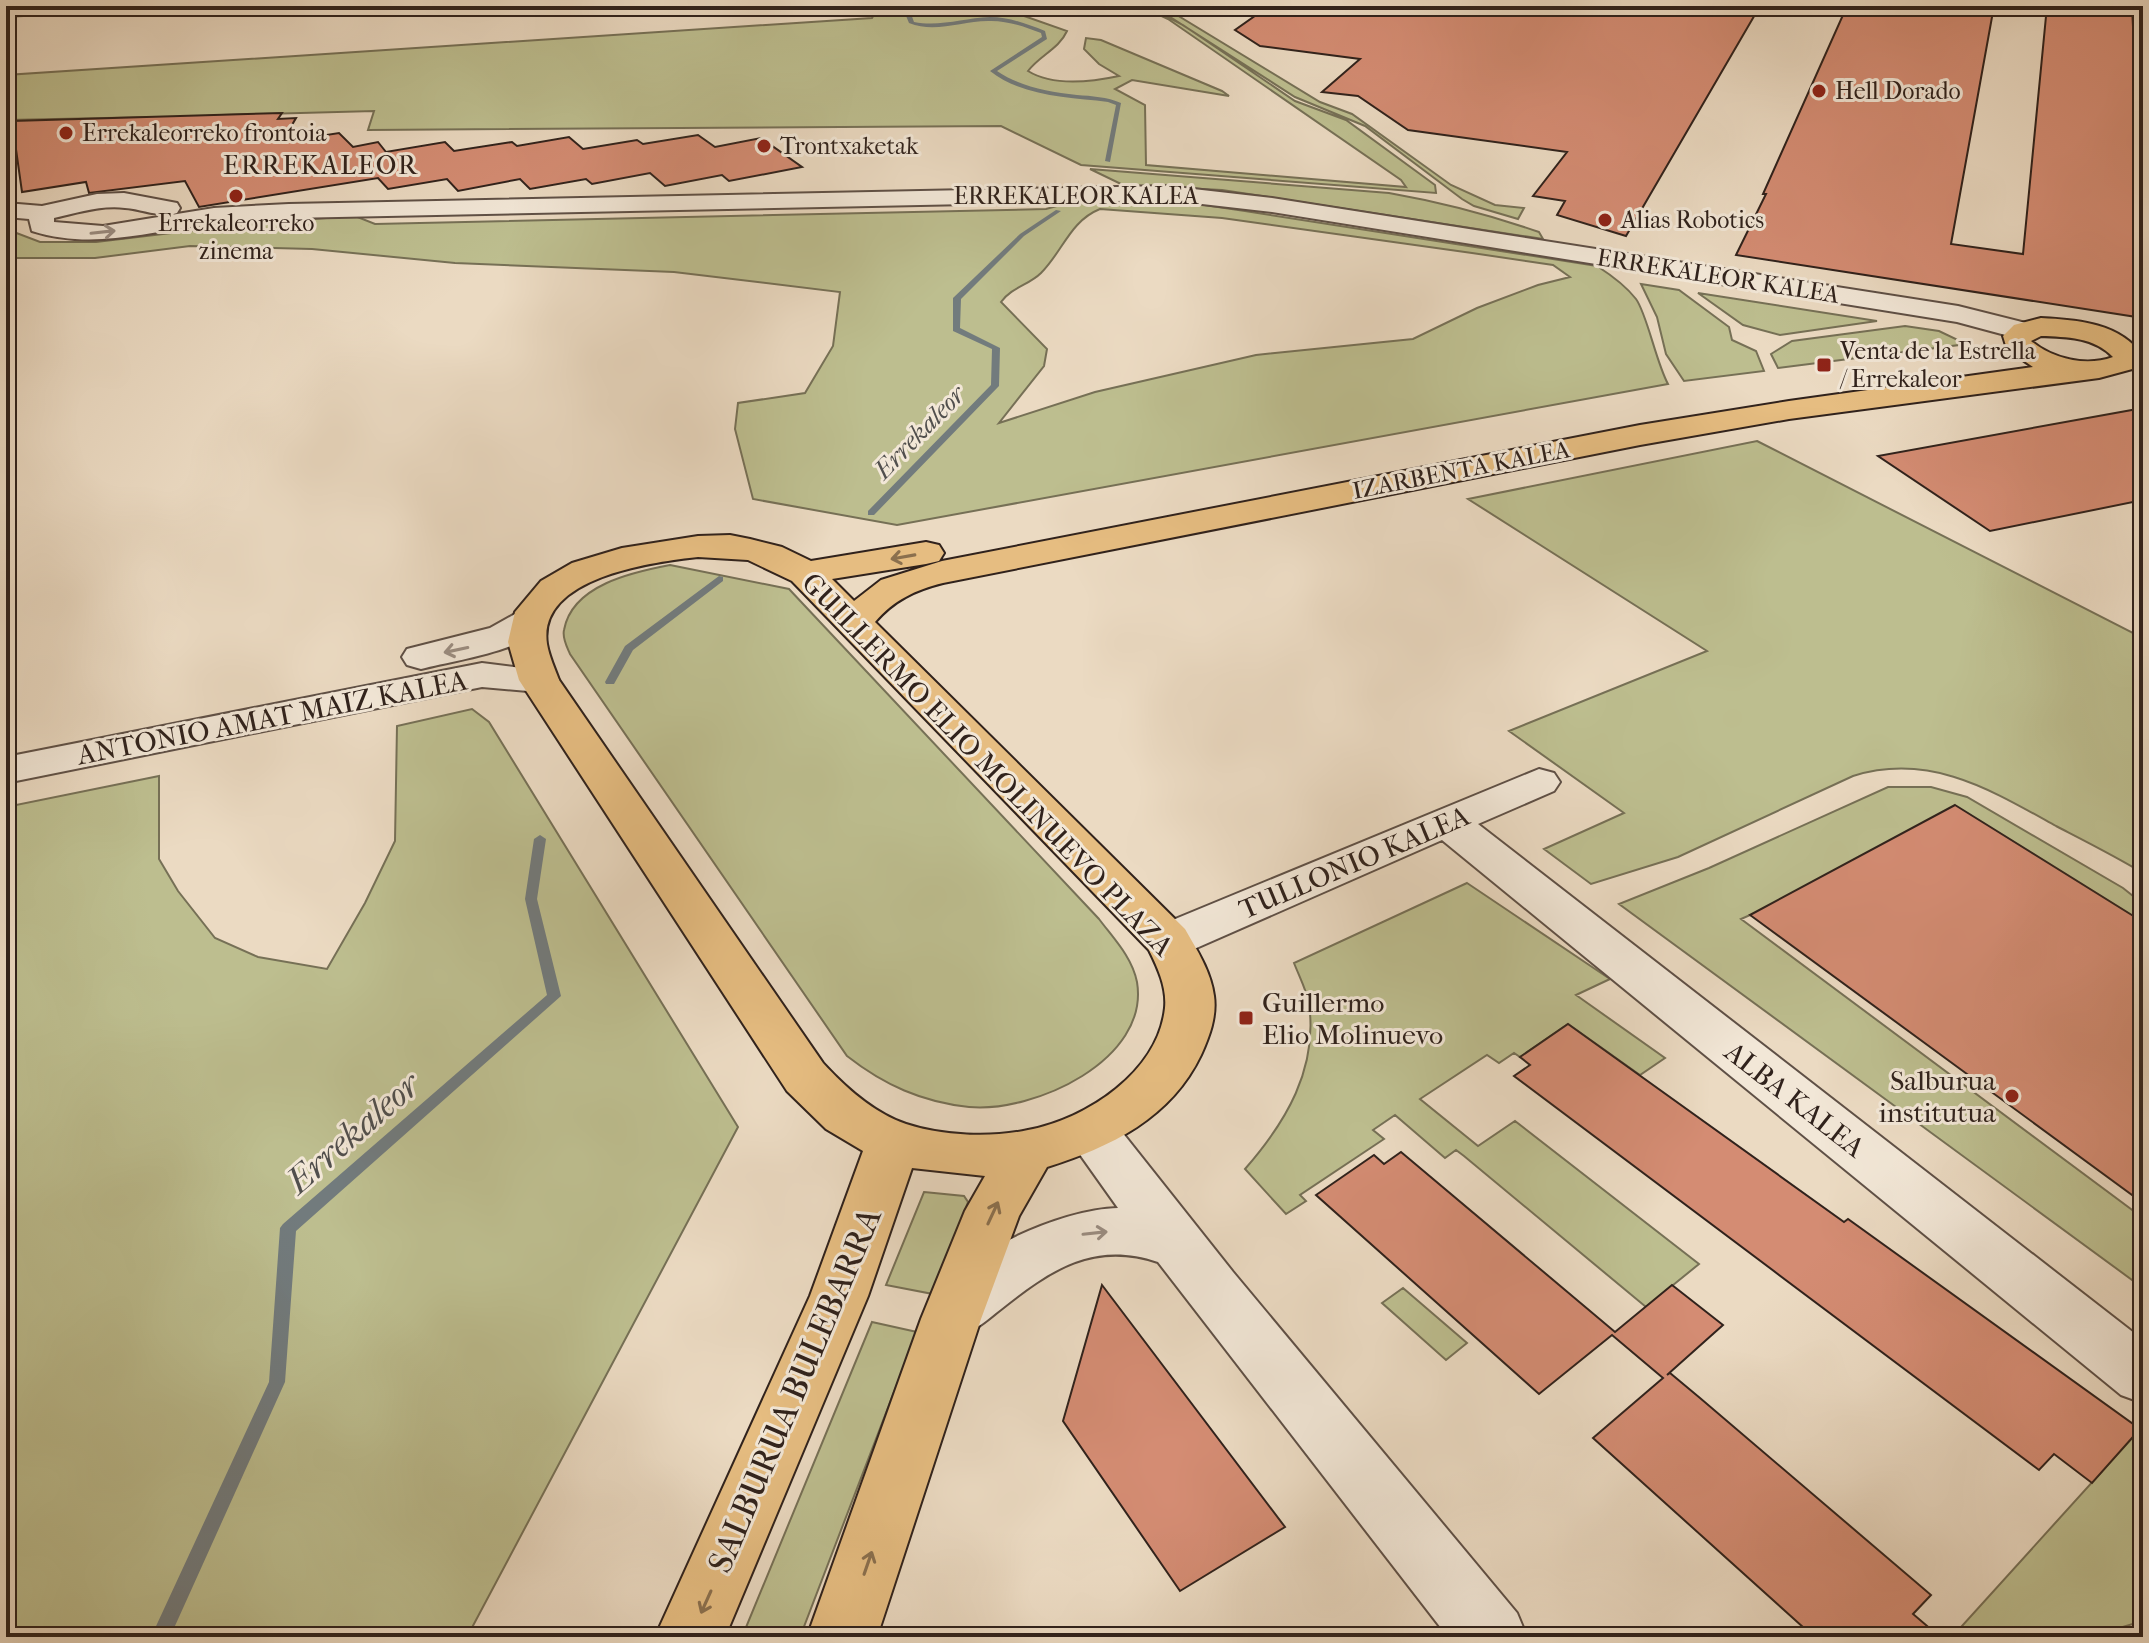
<svg xmlns="http://www.w3.org/2000/svg" width="2149" height="1643" font-family="'IM FELL French Canon',serif">
	<style>
		.green { fill: #bdbe8f; stroke: #767056; stroke-width: 2; fill-rule: evenodd }
		.lines { fill: none; stroke-linecap: round; stroke-linejoin: round }
		.stream { fill: #727b7d; fill-rule: evenodd }
		.building { fill: #d48c73; stroke: #30221c; stroke-width: 2 }
		.minor-casing { stroke: #5f5046; stroke-width: 4 }
		.major-casing { stroke: #30221c; stroke-width: 4 }
		.minor { fill: #f2e7d7; fill-rule: evenodd }
		.major { fill: #e6bd81; fill-rule: evenodd }
		.oneway { stroke: #9b8e83 }
		.oneway2 { stroke: #8b704e }
		.poi-dot { fill: #8f2418; stroke: #f2e7d7; stroke-width: 3 }
		.labels { text-anchor: middle; stroke-width: 6; stroke-linejoin: round; paint-order: stroke }
		.far-poi-label { font-size: 24px; fill: #30221c; stroke: #f2e7d7; text-anchor: start }
		.far-street-label { font-size: 24px; fill: #30221c; stroke: #f2e7d7 }
		.far-neighbourhood-label { font-size: 26px; letter-spacing: 2px; fill: #30221c; stroke: #f2e7d7 }
		.far-water-label { font-size: 26px; font-style: italic; fill: #514f4d; stroke: #f2e7d7 }
		.street-label { font-size: 28px; fill: #30221c; stroke: #f2e7d7 }
		.poi-label { font-size: 28px; fill: #30221c; stroke: #f2e7d7; text-anchor: start }
		.near-street-label { font-size: 34px; fill: #30221c; stroke: #f2e7d7 }
		.near-water-label { font-size: 36px; font-style: italic; fill: #514f4d; stroke: #f2e7d7 }
	</style>
	<rect width="100%" height="100%" fill="#ebdac2"/>
	<filter id="stains"><feTurbulence type="fractalNoise" baseFrequency=".0025" numOctaves="4"/><feColorMatrix values="0 0 0 0 .2 0 0 0 0 .09 0 0 0 0 .02 0 0 0 .5 -.17"/></filter>
	<radialGradient id="worn" r=".72"><stop offset=".6" stop-color="#630" stop-opacity="0"/><stop offset="1" stop-color="#630" stop-opacity=".3"/></radialGradient>
	<!-- green -->
	<path class="green" d="M 6,6 L 211,6 L 6,17 Z
		M 879,6 L 936,6 L 932,9 L 939,13 L 1010,11 L 1067,31 C 1059,49 1040,55 1028,71 C 1052,86 1091,82 1119,76 L 1099,64 L 1084,49 L 1086,38 L 1101,40 L 1222,91 L 1229,96 L 1132,80 L 1115,89 L 1145,105 L 1146,165 L 1406,187 L 1401,180 L 1168,19 L 1140,6 L 1147,6 L 1183,25 L 1295,101 L 1346,120 L 1435,185 L 1436,193 L 1081,165 L 1001,126 L 368,130 L 374,111 L 222,115 L 209,130 L 154,117 L 6,120 L 6,75 L 872,18 Z
		M 1153,6 L 1162,6 L 1320,102 L 1352,114 L 1451,185 L 1495,205 L 1524,208 L 1518,219 L 1474,206 L 1462,199 L 1365,126 L 1295,97 Z
		M 1090,169 L 1389,193 C 1440,202 1490,215 1539,232 L 1543,239 L 1222,190 L 1123,185 Z
		M 1135,201 L 1191,203 L 1245,211 L 1597,266 C 1611,275 1626,286 1636,299 C 1647,314 1656,362 1668,384 L 897,525 L 753,499 L 735,429 L 738,403 L 805,393 L 833,346 L 840,292 L 674,272 L 455,263 L 312,249 L 190,246 L 95,258 L 6,258 L 6,229 L 40,242 L 96,242 L 255,223 L 355,216 L 375,224 L 1046,209 L 1064,204 ZM 1100,209 L 1222,218 L 1472,253 L 1553,265 L 1570,277 L 1538,285 L 1477,308 L 1413,339 L 1256,355 L 1095,392 L 999,423 L 1044,366 L 1047,349 L 1001,302 C 1012,287 1029,285 1041,273 C 1063,251 1070,221 1100,209 Z
		M 1641,284 L 1679,290 L 1729,327 L 1732,340 L 1756,351 L 1764,371 L 1684,381 L 1666,354 L 1657,317 Z
		M 1698,293 L 1877,321 L 1780,335 L 1743,325 Z
		M 1905,326 L 1939,331 L 1960,341 L 1959,345 L 1778,368 L 1771,354 L 1792,341 Z
		M 1757,441 L 2143,638 L 2143,873 C 2115,856 2085,841 2056,826 C 1991,790 1930,752 1853,776 L 1678,857 L 1591,884 L 1544,849 L 1624,813 L 1509,731 L 1707,651 L 1468,499 Z
		M 670,565 L 789,589 L 1099,919 C 1114,939 1132,957 1137,982 C 1150,1060 1034,1113 969,1107 C 922,1102 884,1085 847,1056 L 570,654 C 567,647 562,638 564,630 C 572,585 633,572 670,565 Z
		M 472,709 L 489,722 L 738,1127 L 467,1637 L 6,1637 L 6,807 L 159,776 L 159,859 L 178,891 L 215,938 L 258,957 L 327,969 L 365,903 L 395,841 L 397,726 Z
		M 1888,787 L 1931,787 L 1967,797 L 2123,888 L 2143,904 L 2143,922 L 1750,915 L 1741,919 L 2143,1218 L 2143,1288 L 1619,904 L 1709,868 Z
		M 1467,883 L 1610,979 L 1576,995 L 1665,1058 L 1640,1075 L 1568,1024 L 1520,1057 L 1514,1053 L 1499,1063 L 1487,1055 L 1420,1099 L 1478,1146 L 1515,1121 L 1699,1264 L 1646,1307 L 1464,1156 L 1456,1150 L 1445,1158 L 1395,1115 L 1373,1130 L 1384,1139 L 1300,1195 L 1306,1201 L 1286,1214 L 1245,1169 C 1286,1122 1318,1069 1309,1004 C 1307,991 1299,976 1294,963 Z
		M 924,1192 L 964,1196 L 968,1202 L 933,1294 L 886,1285 Z
		M 1403,1288 L 1467,1343 L 1446,1360 L 1382,1303 Z
		M 872,1322 L 917,1332 L 800,1637 L 742,1637 Z
		M 2143,1426 L 2143,1621 L 2089,1637 L 1952,1637 Z"/>
	<g class="lines">
		<!-- stream -->
		<path class="stream" d="M 909,6 L 915,6 L 910,11 L 914,22 C 940,27 964,18 990,17 C 1009,17 1027,24 1045,31 L 1047,39 L 997,71 C 1021,87 1048,92 1077,95 C 1092,96 1107,97 1121,103 L 1110,162 L 1105,161 L 1116,105 L 1108,102 C 1068,97 1023,97 990,71 L 1042,37 L 1041,33 C 1025,27 1009,21 991,21 C 963,20 936,34 909,23 L 904,11 Z
			M 1056,210 L 1061,211 L 1024,236 L 961,299 L 960,328 L 1000,348 L 999,386 L 874,515 L 868,515 L 868,511 L 991,385 L 992,349 L 953,331 L 953,298 L 1020,234 Z
			M 719,576 L 723,577 L 723,581 L 633,650 L 614,684 L 606,684 L 605,682 L 625,646 Z
			M 540,835 L 546,839 L 537,899 L 561,996 L 296,1231 L 285,1382 L 170,1637 L 151,1637 L 269,1382 L 280,1228 L 283,1224 L 547,995 L 525,899 L 534,839 Z"/>
	</g>
	<!-- building -->
	<path class="building" d="M 1269,6 L 1760,6 L 1626,236 L 1557,215 L 1565,201 L 1533,196 L 1567,152 L 1408,130 L 1358,96 L 1322,92 L 1360,59 L 1260,46 L 1235,30 Z
		M 1847,6 L 1994,6 L 1951,244 L 2023,254 L 2047,6 L 2132,6 L 2134,47 L 2143,48 L 2143,318 L 1736,255 L 1766,194 L 1763,194 Z
		M 282,113 L 278,119 L 296,118 L 282,142 L 339,133 L 353,147 L 378,142 L 386,152 L 445,142 L 454,151 L 512,142 L 517,146 L 569,137 L 583,149 L 637,140 L 643,144 L 698,135 L 715,147 L 761,138 L 802,167 L 729,181 L 722,175 L 665,186 L 650,173 L 592,184 L 586,179 L 530,189 L 520,179 L 458,191 L 447,179 L 388,189 L 378,178 L 199,207 L 185,181 L 89,193 L 86,182 L 22,192 L 12,121 Z
		M 2143,408 L 2143,500 L 1990,531 L 1878,456 Z
		M 1955,805 L 2143,922 L 2143,1203 L 1750,915 Z
		M 1568,1024 L 1844,1222 L 1848,1219 L 2140,1429 L 2092,1483 L 2054,1454 L 2039,1470 L 1514,1076 L 1530,1065 L 1520,1057 Z
		M 1401,1152 L 1615,1332 L 1672,1285 L 1723,1325 L 1667,1375 L 1670,1373 L 1700,1398 L 1931,1595 L 1913,1614 L 1940,1637 L 1814,1637 L 1593,1438 L 1663,1378 L 1612,1335 L 1539,1394 L 1316,1195 L 1374,1155 L 1384,1164 Z
		M 1102,1285 L 1285,1527 L 1180,1591 L 1063,1421 Z"/>
	<g class="lines">
		<defs>
			<path id="minor" d="M 1167,186 L 1272,198 L 1958,306 L 2034,325 L 2038,331 L 2034,337 L 2024,340 L 1957,322 L 1272,212 L 1167,200 L 289,218 C 258,221 227,221 197,226 C 139,234 89,249 32,231 L 29,219 L 6,217 L 6,203 L 42,206 L 97,194 L 124,193 L 177,203 L 180,208 L 177,213 C 160,218 142,209 125,208 C 101,205 77,213 54,218 L 54,222 L 103,226 L 214,208 L 289,204 Z
				M 528,611 L 541,614 L 547,622 C 527,651 455,660 421,669 L 407,665 L 402,657 L 407,649 L 490,628 L 515,614 Z
				M 482,663 L 553,672 L 559,680 L 553,688 L 539,692 L 482,687 L 6,783 L 6,757 Z
				M 1539,769 L 1554,773 L 1560,782 L 1554,791 L 1478,824 L 2143,1340 L 2143,1403 L 2121,1395 L 1442,840 L 1185,953 L 1168,957 L 1151,953 L 1144,941 L 1151,929 Z
				M 1091,1111 L 1110,1117 L 1233,1272 L 1517,1613 L 1527,1637 L 1448,1637 L 1158,1262 C 1093,1240 1050,1270 1001,1309 C 988,1319 975,1332 959,1334 C 951,1335 942,1330 935,1328 L 926,1310 C 952,1257 1060,1209 1118,1208 L 1064,1132 L 1072,1117 Z"/>
			<path id="major" d="M 2041,318 C 2079,320 2120,323 2143,356 L 2136,368 L 2099,378 L 1789,419 L 1640,445 L 943,583 C 915,590 894,600 875,622 L 1185,929 C 1197,950 1211,972 1214,996 C 1217,1017 1209,1037 1201,1055 C 1171,1118 1111,1147 1047,1167 L 1019,1216 L 981,1319 L 877,1637 L 807,1637 L 921,1319 L 965,1211 L 985,1176 L 912,1168 L 868,1296 L 725,1637 L 655,1637 L 810,1296 L 863,1151 L 826,1129 L 787,1091 L 519,680 L 508,642 L 515,612 L 541,581 L 572,563 L 622,548 L 698,536 L 730,535 L 750,539 L 782,547 L 811,561 L 926,542 L 939,545 L 944,553 L 939,561 L 926,564 L 832,579 L 854,601 L 881,580 L 942,561 L 1640,425 L 1789,401 L 2033,367 L 2007,349 L 2003,336 L 2014,325 ZM 2041,336 C 2067,337 2094,337 2113,357 C 2086,367 2053,359 2031,341 ZM 698,557 L 748,560 L 792,581 L 1149,950 C 1158,968 1167,988 1165,1008 C 1158,1072 1087,1119 1028,1130 C 991,1138 942,1136 906,1124 C 874,1113 846,1088 823,1063 L 559,680 C 555,669 549,656 547,644 C 537,577 653,562 698,557 Z"/>
		</defs>
		<!-- minor casing -->
		<use href="#minor" class="minor-casing"/>
		<!-- major casing -->
		<use href="#major" class="major-casing"/>
		<!-- minor -->
		<use href="#minor" class="minor"/>
		<!-- major -->
		<use href="#major" class="major"/>
	</g>
	<!-- one-way arrows -->
	<defs><path id="oneway-shaft" d="M-6 0H5M1.5-3L5.5 0L1.5 3" fill="none" stroke-width="1.6" stroke-linecap="round" stroke-linejoin="round" transform="scale(2)"/></defs>
	<g class="oneway">
		<use href="#oneway-shaft" transform="translate(103 232) rotate(-6)"/>
		<use href="#oneway-shaft" transform="translate(456 650) rotate(168)"/>
		<use href="#oneway-shaft" transform="translate(1095 1233) rotate(-6)"/>
	</g>
	<g class="oneway2">
		<use href="#oneway-shaft" transform="translate(903 557) rotate(170)"/>
		<use href="#oneway-shaft" transform="translate(993 1213) rotate(-65)"/>
		<use href="#oneway-shaft" transform="translate(868 1563) rotate(-71)"/>
		<use href="#oneway-shaft" transform="translate(706 1602) rotate(114)"/>
	</g>
	<!-- markers -->
	<g class="poi-dot">
		<circle cx="1819" cy="91" r="8"/>
		<circle cx="66" cy="133" r="8"/>
		<circle cx="764" cy="146" r="8"/>
		<circle cx="236" cy="196" r="8"/>
		<circle cx="1605" cy="220" r="8"/>
		<rect x="1816" y="357" width="16" height="16" rx="4"/>
		<rect x="1238" y="1010" width="16" height="16" rx="4"/>
		<circle cx="2012" cy="1096" r="8"/>
	</g>
	<g class="labels">
		<!-- far-poi labels -->
		<g class="far-poi-label">
			<text x="1835" y="99">Hell Dorado</text>
			<text x="82" y="141">Errekaleorreko frontoia</text>
			<text x="780" y="154">Trontxaketak</text>
			<text x="1621" y="228">Alias Robotics</text>
			<text x="236" y="231" text-anchor="middle">Errekaleorreko<tspan x="236" dy="28">zinema</tspan></text>
			<text x="1840" y="359">Venta de la Estrella<tspan x="1840" dy="28">/ Errekaleor</tspan></text>
		</g>
		<!-- far-street labels -->
		<g class="far-street-label">
			<text x="1076" y="204">ERREKALEOR KALEA</text>
			<text transform="translate(1718 276) rotate(9)" y="8">ERREKALEOR KALEA</text>
			<text transform="translate(1461 470) rotate(-11)" y="8">IZARBENTA KALEA</text>
		</g>
		<!-- far-neighbourhood labels -->
		<g class="far-neighbourhood-label">
			<text x="321" y="174">ERREKALEOR</text>
		</g>
		<!-- far-water labels -->
		<g class="far-water-label">
			<text transform="translate(919 432) rotate(-46)" y="9">Errekaleor</text>
		</g>
		<!-- street labels -->
		<g class="street-label">
			<text transform="translate(272 717) rotate(-11)" y="10">ANTONIO AMAT MAIZ KALEA</text>
			<text transform="translate(988 764) rotate(46)" y="10">GUILLERMO ELIO MOLINUEVO PLAZA</text>
			<text transform="translate(1354 862) rotate(-23)" y="10">TULLONIO KALEA</text>
			<text transform="translate(1795 1099) rotate(38)" y="10">ALBA KALEA</text>
		</g>
		<!-- poi labels -->
		<g class="poi-label">
			<text x="1262" y="1012">Guillermo<tspan x="1262" dy="32">Elio Molinuevo</tspan></text>
			<text x="1996" y="1090" text-anchor="end">Salburua<tspan x="1996" dy="32">institutua</tspan></text>
		</g>
		<!-- near-street labels -->
		<g class="near-street-label">
			<text transform="translate(794 1390) rotate(-67)" y="12">SALBURUA BULEBARRA</text>
		</g>
		<!-- near-water labels -->
		<g class="near-water-label">
			<text transform="translate(352 1132) rotate(-41)" y="13">Errekaleor</text>
		</g>
	</g>
	<!-- margin -->
	<rect width="2149" height="1643" fill="none" stroke="#ebdac2" stroke-width="32"/>
	<rect x="8" y="8" width="2133" height="1627" fill="none" stroke="#30221c" stroke-width="4"/>
	<rect x="16" y="16" width="2117" height="1611" fill="none" stroke="#30221c" stroke-width="2"/>
	<rect width="100%" height="100%" filter="url(#stains)"/>
	<rect width="100%" height="100%" fill="url(#worn)"/>
</svg>
